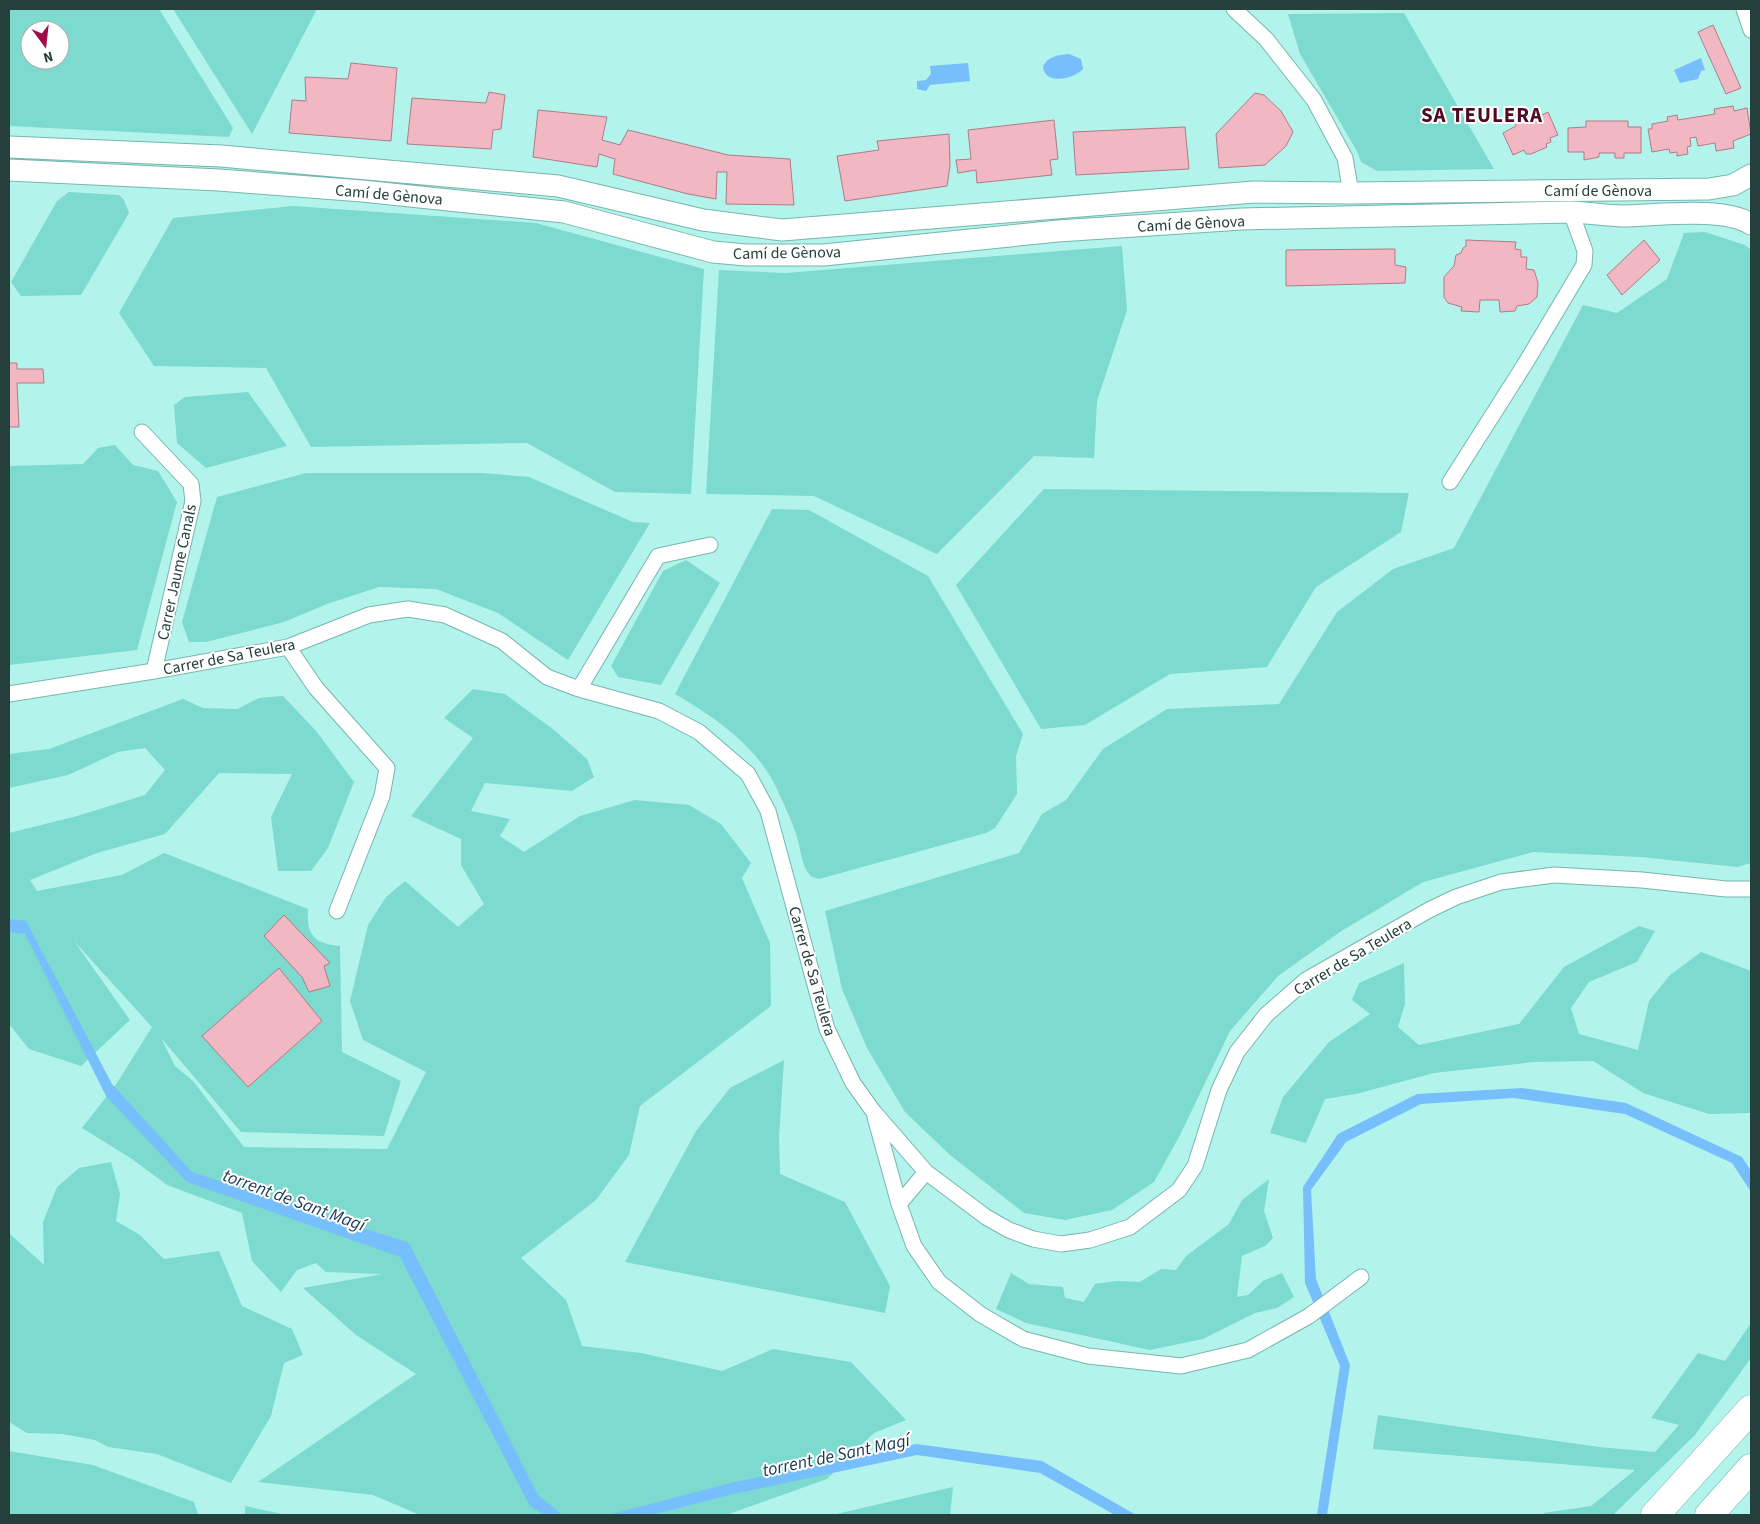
<svg xmlns="http://www.w3.org/2000/svg" width="1760" height="1524" font-family="'Source Sans 3',sans-serif">
	<style>
		.green { fill: #7cdace; fill-rule: evenodd }
		.water { fill: #76befc }
		.building { fill: #f1b8c3; stroke: #b07b86 }
		.lines { fill: none; stroke-linecap: round; stroke-linejoin: round }
		.street-casing { stroke: #75b6ae; stroke-width: 17 }
		.secondary-casing { stroke: #75b6ae; stroke-width: 23 }
		.highway-casing { stroke: #75b6ae; stroke-width: 29 }
		.street { stroke: #fff; stroke-width: 15 }
		.secondary { stroke: #fff; stroke-width: 21 }
		.highway { stroke: #fff; stroke-width: 28 }
		.labels { text-anchor: middle; stroke-width: 4; stroke-linejoin: round; paint-order: stroke }
		.street-label { font-size: 16px; fill: #243f3c; stroke: #fff }
		.water-label { font-size: 18px; font-style: italic; fill: #18364f; stroke: #fff }
		.district-label { font-size: 21px; font-weight: bold; letter-spacing: 1px; fill: #500b23; stroke: #fff }
	</style>
	<rect width="100%" height="100%" fill="#b2f4eb"/>
	<!-- green -->
	<path class="green" d="M 9,9 L 159,9 L 233,128 L 229,137 L 9,126 ZM 30,30 L 60,30 L 60,60 L 30,60 Z
		M 173,9 L 317,9 L 252,134 Z
		M 1404,13 L 1494,169 L 1377,171 L 1361,162 L 1358,153 L 1300,54 L 1288,14 Z
		M 69,192 L 119,195 L 124,200 L 129,213 L 81,295 L 21,296 L 11,282 L 57,201 Z
		M 293,206 L 536,223 L 704,269 L 691,494 L 615,492 L 527,443 L 311,447 L 266,368 L 154,366 L 119,313 L 173,218 Z
		M 1705,232 L 1745,245 L 1751,250 L 1751,863 L 1737,867 L 1641,857 L 1533,852 L 1423,882 L 1340,932 L 1278,976 L 1230,1031 L 1180,1135 L 1154,1182 L 1112,1210 L 1065,1220 L 1024,1213 L 950,1155 L 905,1112 L 867,1048 L 842,989 L 825,911 L 1019,853 L 1042,814 L 1066,800 L 1103,749 L 1167,709 L 1279,704 L 1337,612 L 1393,569 L 1454,548 L 1583,305 L 1617,313 L 1667,279 L 1684,233 Z
		M 1122,246 L 1127,310 L 1097,401 L 1094,458 L 1034,456 L 937,554 L 814,496 L 706,494 L 719,270 L 786,273 Z
		M 248,392 L 287,446 L 206,468 L 177,443 L 174,405 L 185,397 Z
		M 115,445 L 133,465 L 158,471 L 177,502 L 137,650 L 9,665 L 9,466 L 83,464 L 98,448 Z
		M 306,473 L 483,473 L 529,477 L 633,522 L 650,523 L 568,660 L 498,613 L 436,589 L 379,587 L 327,604 L 284,622 L 206,642 L 189,642 L 182,622 L 217,497 Z
		M 1044,489 L 1409,493 L 1401,532 L 1316,587 L 1267,667 L 1170,674 L 1085,725 L 1041,729 L 956,585 Z
		M 772,509 L 809,510 L 928,576 L 1023,734 L 1016,756 L 1017,794 L 995,828 L 986,833 L 819,879 C 815,878 811,877 809,874 C 801,864 801,849 797,837 C 792,820 783,803 776,787 C 756,745 714,717 675,694 Z
		M 686,560 L 720,583 L 661,685 L 618,677 L 611,666 L 663,571 Z
		M 473,689 L 505,694 L 554,730 L 587,759 L 594,777 L 572,791 L 485,783 L 471,811 L 510,819 L 500,836 L 524,852 L 580,816 L 635,800 L 689,805 L 721,824 L 751,863 L 742,878 L 770,943 L 771,1006 L 640,1106 L 629,1155 L 596,1200 L 521,1258 L 566,1300 L 582,1346 L 641,1353 L 722,1371 L 773,1349 L 851,1362 L 906,1420 L 874,1433 L 827,1479 L 726,1515 L 420,1515 L 373,1495 L 258,1482 L 416,1374 L 356,1335 L 303,1288 L 383,1274 L 326,1272 L 316,1263 L 297,1270 L 281,1292 L 252,1261 L 242,1213 L 167,1185 L 132,1159 L 82,1128 L 117,1083 L 152,1027 L 74,941 L 130,1020 L 81,1066 L 29,1049 L 9,1024 L 9,833 L 77,816 L 145,795 L 165,770 L 145,748 L 118,752 L 68,775 L 9,788 L 9,754 L 49,749 L 183,699 L 203,708 L 237,709 L 259,698 L 283,696 L 317,732 L 354,782 L 328,848 L 311,871 L 278,871 L 271,817 L 292,774 L 219,773 L 165,834 L 97,853 L 30,880 L 37,891 L 122,875 L 164,853 L 308,909 C 306,934 314,944 340,946 L 342,1052 L 401,1081 L 384,1136 L 241,1132 L 161,1038 L 175,1066 L 193,1081 L 244,1147 L 387,1149 L 426,1072 L 363,1040 L 350,1001 L 368,925 L 386,897 L 405,881 L 458,927 L 484,904 L 461,865 L 461,839 L 411,816 L 473,738 L 444,718 Z
		M 1639,926 L 1655,931 L 1637,962 L 1589,982 L 1571,1008 L 1579,1034 L 1638,1050 L 1649,1001 L 1670,975 L 1701,952 L 1751,971 L 1751,1113 L 1709,1114 L 1643,1093 L 1593,1061 L 1534,1062 L 1434,1073 L 1356,1094 L 1325,1099 L 1306,1143 L 1270,1133 L 1283,1097 L 1329,1042 L 1370,1014 L 1352,1000 L 1359,983 L 1404,963 L 1405,1004 L 1398,1027 L 1419,1045 L 1519,1024 L 1564,967 Z
		M 784,1060 L 779,1137 L 780,1174 L 845,1202 L 890,1286 L 885,1313 L 625,1262 L 696,1131 L 730,1088 Z
		M 111,1162 L 120,1194 L 116,1221 L 140,1235 L 164,1259 L 219,1251 L 242,1306 L 292,1329 L 303,1355 L 284,1363 L 271,1416 L 231,1483 L 157,1454 L 108,1447 L 95,1440 L 62,1434 L 27,1433 L 9,1422 L 9,1233 L 44,1265 L 43,1222 L 57,1187 L 79,1168 Z
		M 1269,1179 L 1264,1211 L 1273,1238 L 1265,1246 L 1242,1256 L 1237,1297 L 1248,1295 L 1263,1281 L 1282,1273 L 1294,1297 L 1277,1308 L 1255,1313 L 1203,1339 L 1150,1350 L 1026,1323 L 996,1309 L 1011,1273 L 1029,1284 L 1063,1287 L 1065,1298 L 1084,1302 L 1095,1284 L 1116,1281 L 1140,1282 L 1161,1269 L 1176,1270 L 1186,1256 L 1229,1224 L 1242,1200 Z
		M 1751,1323 L 1751,1358 L 1695,1435 L 1613,1515 L 1542,1515 L 1544,1513 L 1591,1506 L 1635,1470 L 1373,1449 L 1378,1415 L 1599,1447 L 1655,1452 L 1679,1425 L 1651,1418 L 1698,1353 L 1725,1361 Z
		M 9,1451 L 93,1465 L 194,1502 L 198,1515 L 9,1515 Z
		M 953,1487 L 950,1515 L 832,1515 Z
		M 245,1506 L 287,1515 L 245,1515 Z"/>
	<!-- water -->
	<path class="water" d="M 1069,54 L 1081,59 L 1083,69 C 1074,79 1044,86 1043,66 C 1049,56 1058,55 1069,54 Z
		M 1701,58 L 1705,70 L 1701,71 L 1698,79 L 1680,83 L 1674,70 Z
		M 968,63 L 970,81 L 930,85 L 926,91 L 917,89 L 917,81 L 926,80 L 931,74 L 930,66 Z
		M 9,919 L 26,921 L 112,1084 L 192,1172 L 409,1243 L 538,1495 L 563,1515 L 544,1515 L 530,1506 L 400,1257 L 187,1182 L 106,1096 L 25,934 L 9,932 Z
		M 1522,1088 L 1626,1103 L 1742,1157 L 1751,1171 L 1751,1192 L 1732,1163 L 1625,1114 L 1513,1098 L 1421,1104 L 1346,1142 L 1311,1190 L 1316,1279 L 1350,1365 L 1327,1515 L 1317,1515 L 1340,1366 L 1305,1283 L 1303,1187 L 1338,1134 L 1417,1094 Z
		M 916,1444 L 1042,1461 L 1136,1515 L 1115,1515 L 1040,1473 L 917,1455 L 738,1493 L 651,1515 L 608,1515 L 731,1483 Z"/>
	<!-- building -->
	<path class="building" d="M 1713,25 L 1741,88 L 1726,94 L 1698,32 Z
		M 351,63 L 397,68 L 391,141 L 289,133 L 292,100 L 306,101 L 305,77 L 348,79 Z
		M 489,92 L 505,95 L 501,129 L 493,130 L 491,149 L 407,144 L 412,98 L 486,103 Z
		M 1255,93 L 1264,95 L 1281,111 L 1293,132 L 1286,146 L 1265,165 L 1219,168 L 1216,134 Z
		M 1733,106 L 1734,111 L 1747,108 L 1751,134 L 1733,141 L 1734,148 L 1716,151 L 1715,143 L 1698,146 L 1696,137 L 1690,138 L 1691,146 L 1687,147 L 1688,154 L 1677,156 L 1677,152 L 1670,153 L 1669,149 L 1652,152 L 1648,129 L 1652,129 L 1652,124 L 1668,121 L 1667,117 L 1677,115 L 1678,120 L 1715,114 L 1714,109 Z
		M 538,110 L 607,117 L 602,140 L 620,145 L 628,130 L 728,155 L 790,159 L 794,205 L 726,204 L 727,172 L 717,172 L 716,199 L 688,194 L 613,174 L 615,159 L 599,154 L 597,167 L 533,157 Z
		M 1548,112 L 1558,135 L 1550,138 L 1551,142 L 1546,144 L 1547,147 L 1531,154 L 1526,154 L 1524,150 L 1513,155 L 1503,133 L 1516,126 L 1514,122 L 1532,114 L 1534,119 Z
		M 1054,120 L 1058,159 L 1050,160 L 1052,175 L 977,183 L 976,170 L 958,173 L 956,160 L 971,159 L 968,130 Z
		M 1586,121 L 1628,121 L 1628,127 L 1641,127 L 1641,153 L 1624,153 L 1624,158 L 1615,158 L 1615,153 L 1599,153 L 1599,157 L 1584,160 L 1584,152 L 1568,152 L 1568,128 L 1586,127 Z
		M 1185,127 L 1189,169 L 1076,175 L 1073,132 Z
		M 949,134 L 950,166 L 947,186 L 845,201 L 837,156 L 879,150 L 877,141 Z
		M 1466,240 L 1516,242 L 1515,249 L 1521,250 L 1521,257 L 1527,257 L 1526,269 L 1534,270 L 1538,283 L 1537,297 L 1529,304 L 1517,306 L 1515,311 L 1500,312 L 1499,300 L 1480,300 L 1479,312 L 1461,311 L 1462,307 L 1448,303 L 1444,297 L 1444,277 L 1454,266 L 1456,255 L 1461,253 L 1463,248 L 1466,246 Z
		M 1644,240 L 1660,260 L 1622,295 L 1607,275 Z
		M 1395,249 L 1395,265 L 1406,267 L 1405,283 L 1286,286 L 1286,250 Z
		M 9,363 L 17,363 L 17,369 L 43,369 L 44,383 L 17,383 L 19,427 L 9,427 Z
		M 284,915 L 330,963 L 324,966 L 330,986 L 309,992 L 302,977 L 264,936 Z
		M 279,968 L 322,1021 L 248,1087 L 202,1036 Z"/>
	<g class="lines">
		<defs>
			<path id="street" d="M 1234,9 L 1266,39 L 1314,100 L 1345,158 L 1351,193
				M 1744,9 L 1751,30
				M 142,432 L 191,484 L 193,501 L 154,671
				M 1450,482 L 1525,364 L 1584,265 L 1585,251 L 1571,212
				M 288,647 L 316,688 L 387,768 L 382,796 L 337,911
				M 579,689 L 658,556 L 710,545
				M 9,694 L 154,671 L 288,647 L 369,615 L 408,609 L 445,615 L 502,641 L 547,677 L 579,689 L 659,711 L 699,732 L 748,774 L 768,811 L 827,1029 L 853,1083 L 873,1111 L 926,1172 L 986,1217 L 1009,1230 L 1033,1239 L 1061,1244 L 1090,1240 L 1130,1227 L 1179,1190 L 1195,1166 L 1219,1090 L 1237,1052 L 1266,1015 L 1306,980 L 1429,910 L 1456,897 L 1501,882 L 1554,875 L 1642,880 L 1726,889 L 1751,889
				M 875,1117 L 899,1204 L 914,1246 L 939,1282 L 980,1314 L 1023,1339 L 1088,1356 L 1181,1366 L 1248,1350 L 1309,1316 L 1361,1277
				M 899,1204 L 926,1172"/>
			<path id="secondary" d="M 9,147 L 221,156 L 558,186 L 703,220 L 782,230 L 1254,192 L 1351,193 L 1709,189 L 1733,185 L 1751,175
				M 9,170 L 219,180 L 362,191 L 564,212 L 713,252 L 746,255 L 824,255 L 1058,231 L 1242,219 L 1571,212 C 1588,213 1605,215 1621,216 C 1656,216 1722,206 1751,224"/>
			<path id="highway" d="M 1655,1515 L 1751,1409
				M 1709,1515 L 1751,1468"/>
		</defs>
		<!-- street casing -->
		<use href="#street" class="street-casing"/>
		<!-- secondary casing -->
		<use href="#secondary" class="secondary-casing"/>
		<!-- highway casing -->
		<use href="#highway" class="highway-casing"/>
		<!-- street -->
		<use href="#street" class="street"/>
		<!-- secondary -->
		<use href="#secondary" class="secondary"/>
		<!-- highway -->
		<use href="#highway" class="highway"/>
	</g>
	<g class="labels">
		<!-- street labels -->
		<g class="street-label">
			<text x="1598" y="196">Camí de Gènova</text>
			<text transform="translate(389 194) rotate(5)" y="6">Camí de Gènova</text>
			<text transform="translate(1191 223) rotate(-3)" y="6">Camí de Gènova</text>
			<text transform="translate(787 252) rotate(-1)" y="6">Camí de Gènova</text>
			<text transform="translate(176 572) rotate(-78)" y="6">Carrer Jaume Canals</text>
			<text transform="translate(229 656) rotate(-11)" y="6">Carrer de Sa Teulera</text>
			<text transform="translate(1352 956) rotate(-31)" y="6">Carrer de Sa Teulera</text>
			<text transform="translate(813 971) rotate(74)" y="6">Carrer de Sa Teulera</text>
		</g>
		<!-- water labels -->
		<g class="water-label">
			<text transform="translate(294 1200) rotate(20)" y="6">torrent de Sant Magí</text>
			<text transform="translate(836 1455) rotate(-12)" y="6">torrent de Sant Magí</text>
		</g>
		<!-- district labels -->
		<g class="district-label">
			<text x="1482" y="122">SA TEULERA</text>
		</g>
	</g>
	<!-- border -->
	<rect width="1760" height="1524" fill="none" stroke="#243f3c" stroke-width="20"/>
	<!-- north arrow -->
	<g transform="translate(45 45) rotate(165)"><circle r="24" fill="#ffffff" stroke="#a7b2b1"/>
	<path d="M0-4L9 19L0 12L-9 19Z" fill="#a30c4b"/>
	<text y="-8" font-size="14" font-weight="bold" text-anchor="middle" fill="#243f3c">N</text>
	</g>
</svg>
